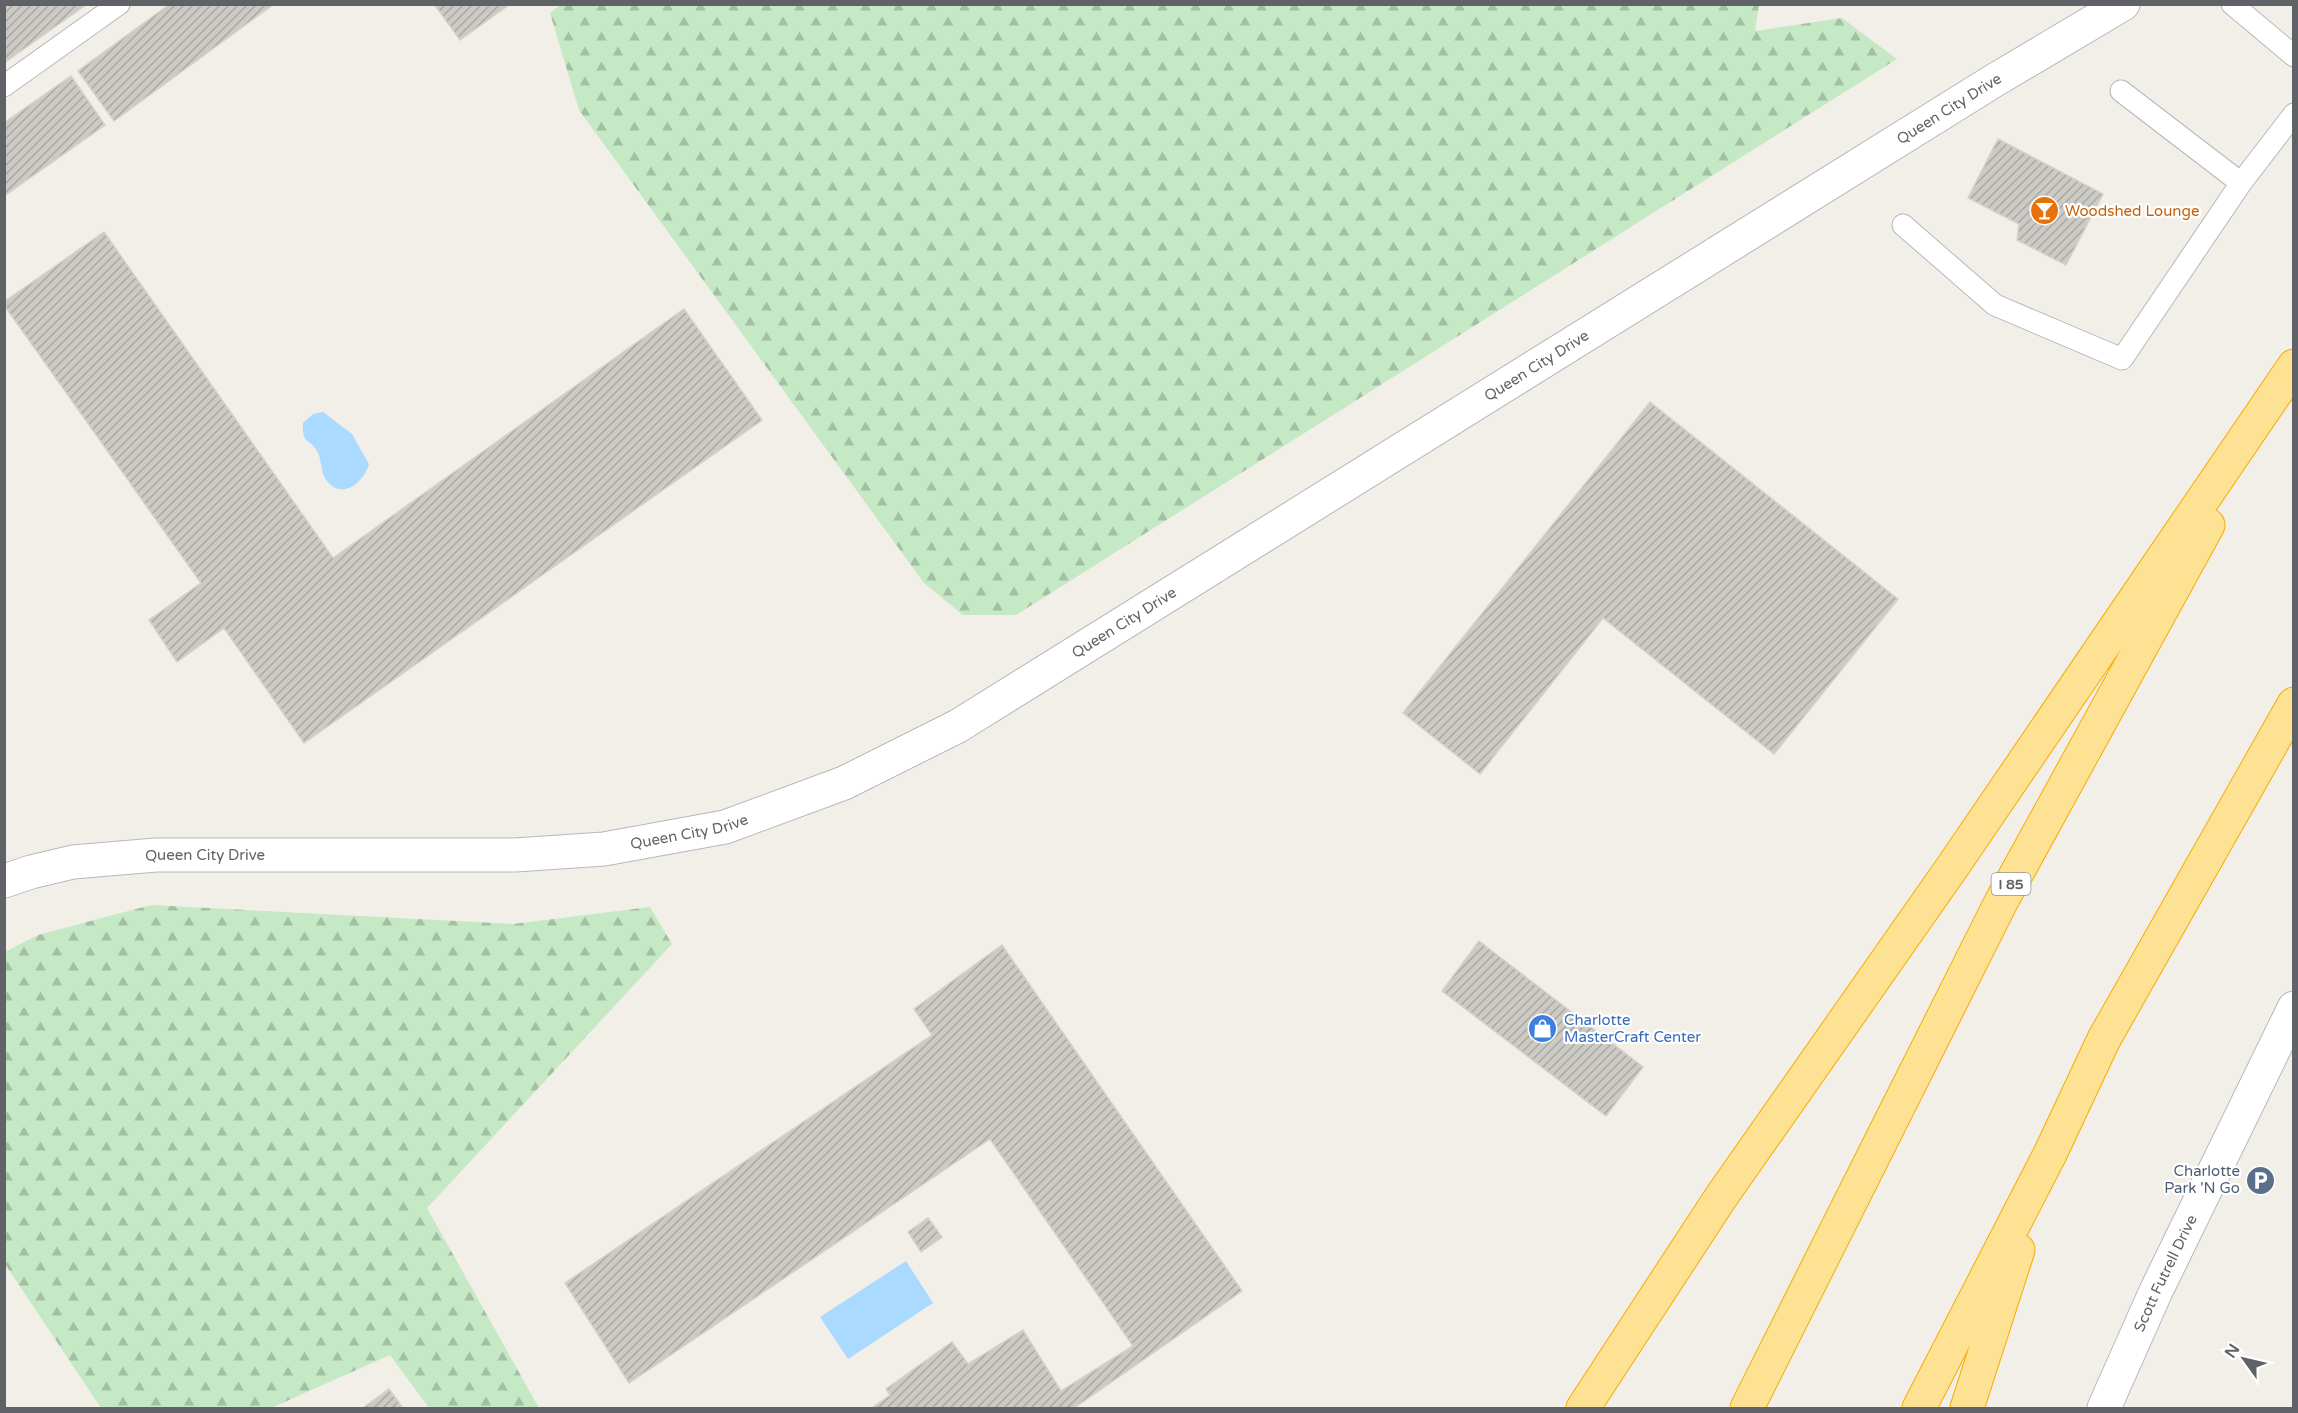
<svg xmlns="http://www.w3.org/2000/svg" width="2298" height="1413" font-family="'Varela Round',sans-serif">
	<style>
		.forest { fill: url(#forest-firs) }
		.water { fill: #aadaff }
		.building { fill: url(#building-hatch); stroke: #d6d1c6; stroke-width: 1.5 }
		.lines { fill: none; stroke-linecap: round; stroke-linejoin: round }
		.service-casing { stroke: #b5b8bc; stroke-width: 23 }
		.tertiary-casing { stroke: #b5b8bc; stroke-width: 35 }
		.motorway-casing { stroke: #f9ab00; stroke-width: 35 }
		.service { stroke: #fff; stroke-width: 21 }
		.tertiary { stroke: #fff; stroke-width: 33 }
		.motorway { stroke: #fde293; stroke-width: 33 }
		.labels { text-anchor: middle; stroke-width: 4.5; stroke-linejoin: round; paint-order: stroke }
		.shield { fill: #fff; stroke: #8f9295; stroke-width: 1.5 }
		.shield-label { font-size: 14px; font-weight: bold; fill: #5f6368 }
		.street-label { font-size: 15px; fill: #5f6368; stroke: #fff }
		.food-label { font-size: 15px; fill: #c56008; stroke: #fff; text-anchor: start }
		.shop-label { font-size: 15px; fill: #366cbe; stroke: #fff; text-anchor: start }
		.service-label { font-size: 15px; fill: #4e5e75; stroke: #fff; text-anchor: end }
	</style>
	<defs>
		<pattern id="forest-firs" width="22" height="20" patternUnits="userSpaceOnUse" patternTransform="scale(1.5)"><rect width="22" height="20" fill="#c5e8c5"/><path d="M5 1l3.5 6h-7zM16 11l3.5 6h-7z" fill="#a3c0a4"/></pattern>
		<pattern id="building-hatch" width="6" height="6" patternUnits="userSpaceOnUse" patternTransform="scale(1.5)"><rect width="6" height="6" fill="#cccac5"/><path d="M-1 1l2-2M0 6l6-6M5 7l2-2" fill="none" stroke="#a9a8a4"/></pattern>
	</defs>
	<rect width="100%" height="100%" fill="#f1efe8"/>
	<!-- forest -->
	<path class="forest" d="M 562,4 L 1759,4 L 1755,31 L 1842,18 L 1897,59 L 1016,615 L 963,615 L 924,583 L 579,110 L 550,13 Z
		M 151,905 L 513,924 L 650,907 L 672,944 L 427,1208 L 539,1408 L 429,1408 L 390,1355 L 271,1408 L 101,1408 L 5,1264 L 5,952 L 38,935 Z"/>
	<!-- water -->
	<path class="water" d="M 323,412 L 352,434 L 369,464 C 363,485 339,501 325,478 C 320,469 322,459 317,451 C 309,437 302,446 303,423 L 313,414 Z
		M 906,1261 L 933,1303 L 848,1359 L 820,1317 Z"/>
	<!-- building -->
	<path class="building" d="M 4,4 L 87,4 L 4,63 Z
		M 170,4 L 274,4 L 114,121 L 78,71 Z
		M 434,4 L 510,4 L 460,40 Z
		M 71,76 L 105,125 L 4,196 L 4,123 Z
		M 1998,139 L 2103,194 L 2066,265 L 2017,240 L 2019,224 L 1968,198 Z
		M 104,232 L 333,558 L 684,309 L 762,420 L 304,743 L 224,628 L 177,662 L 149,620 L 201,583 L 4,305 L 4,302 Z
		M 1650,402 L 1898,599 L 1774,754 L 1603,618 L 1480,774 L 1403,713 Z
		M 1479,941 L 1643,1067 L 1606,1116 L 1442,991 Z
		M 1002,945 L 1242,1291 L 1074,1408 L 872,1408 L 890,1395 L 886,1389 L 952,1342 L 968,1364 L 1023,1330 L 1061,1391 L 1133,1346 L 990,1139 L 629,1383 L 565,1283 L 932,1035 L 914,1009 Z
		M 928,1218 L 942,1237 L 921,1252 L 908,1232 Z
		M 389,1389 L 403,1408 L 363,1408 Z"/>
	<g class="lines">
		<defs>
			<path id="service" d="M 2232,4 L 2294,56
				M 4,86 L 119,4
				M 2121,91 L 2241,183 L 2294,114
				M 1903,225 L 1995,305 L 2122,359 L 2241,183"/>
			<g id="tertiary">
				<path id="s1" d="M 4,881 L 31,872 L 73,862 L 156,855 L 515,855 L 604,849 L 725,827 L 844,783 L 958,726 L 1995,80 L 2123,4"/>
				<path id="s2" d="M 2104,1408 L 2156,1291 L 2294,1008"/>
			</g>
			<path id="motorway" d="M 1583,1408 L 1721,1197 L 1953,866 L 2294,366
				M 1747,1408 L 2001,902 L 2208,525
				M 1919,1408 L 2050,1154 L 2104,1039 L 2294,704
				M 1967,1408 L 2018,1250"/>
		</defs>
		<!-- service casing -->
		<use href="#service" class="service-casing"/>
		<!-- tertiary casing -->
		<use href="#tertiary" class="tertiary-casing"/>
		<!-- motorway casing -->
		<use href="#motorway" class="motorway-casing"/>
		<!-- service -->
		<use href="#service" class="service"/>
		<!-- tertiary -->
		<use href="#tertiary" class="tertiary"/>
		<!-- motorway -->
		<use href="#motorway" class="motorway"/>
	</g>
	<!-- icons -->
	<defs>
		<symbol id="bar-disc" viewBox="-11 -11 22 22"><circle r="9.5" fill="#e8710a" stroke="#fff"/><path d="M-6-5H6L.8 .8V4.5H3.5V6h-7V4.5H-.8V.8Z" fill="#fff"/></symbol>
		<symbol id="shop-disc" viewBox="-11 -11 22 22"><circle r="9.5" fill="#3f7fe0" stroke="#fff"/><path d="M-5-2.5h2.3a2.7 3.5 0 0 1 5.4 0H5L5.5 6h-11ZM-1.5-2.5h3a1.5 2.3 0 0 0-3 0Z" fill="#fff"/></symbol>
		<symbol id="parking-disc" viewBox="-11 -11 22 22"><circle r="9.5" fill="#5c6f8a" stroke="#fff"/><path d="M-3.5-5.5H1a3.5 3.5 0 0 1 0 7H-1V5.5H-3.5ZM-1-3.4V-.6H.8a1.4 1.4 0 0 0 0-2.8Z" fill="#fff"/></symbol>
	</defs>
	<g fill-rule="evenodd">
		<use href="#bar-disc" x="2028" y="194" width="33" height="33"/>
		<use href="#shop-disc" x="1526" y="1012" width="33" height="33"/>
		<use href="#parking-disc" x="2244" y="1164" width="33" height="33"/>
	</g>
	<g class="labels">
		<!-- shield labels -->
		<rect class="shield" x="1991.5" y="873" width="39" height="22" rx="4.5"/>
		<g class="shield-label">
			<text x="2011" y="889">I 85</text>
		</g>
		<!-- street labels -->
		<g class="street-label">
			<text dy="5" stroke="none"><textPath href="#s1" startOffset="2148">Queen City Drive</textPath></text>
			<text dy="5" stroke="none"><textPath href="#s1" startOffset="1662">Queen City Drive</textPath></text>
			<text dy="5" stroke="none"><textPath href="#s1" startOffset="1176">Queen City Drive</textPath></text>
			<text dy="5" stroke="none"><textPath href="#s1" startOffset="690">Queen City Drive</textPath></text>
			<text dy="5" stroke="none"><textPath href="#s1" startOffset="204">Queen City Drive</textPath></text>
			<text dy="5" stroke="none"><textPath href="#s2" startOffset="148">Scott Futrell Drive</textPath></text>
		</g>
		<!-- food labels -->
		<g class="food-label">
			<text x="2065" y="216">Woodshed Lounge</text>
		</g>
		<!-- shop labels -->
		<g class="shop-label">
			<text x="1564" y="1025">Charlotte<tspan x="1564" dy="17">MasterCraft Center</tspan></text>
		</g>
		<!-- service labels -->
		<g class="service-label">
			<text x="2240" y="1176">Charlotte<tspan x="2240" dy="17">Park 'N Go</tspan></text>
		</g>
	</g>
	<!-- border -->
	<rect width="2298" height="1413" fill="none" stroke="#5f6368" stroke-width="12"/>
	<!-- north arrow -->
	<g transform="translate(2244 1359) rotate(304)" stroke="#ffffff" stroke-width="4.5" paint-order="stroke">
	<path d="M0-4.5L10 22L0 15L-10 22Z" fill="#5f6368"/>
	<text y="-9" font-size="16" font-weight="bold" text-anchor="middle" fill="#5f6368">N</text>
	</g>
</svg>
